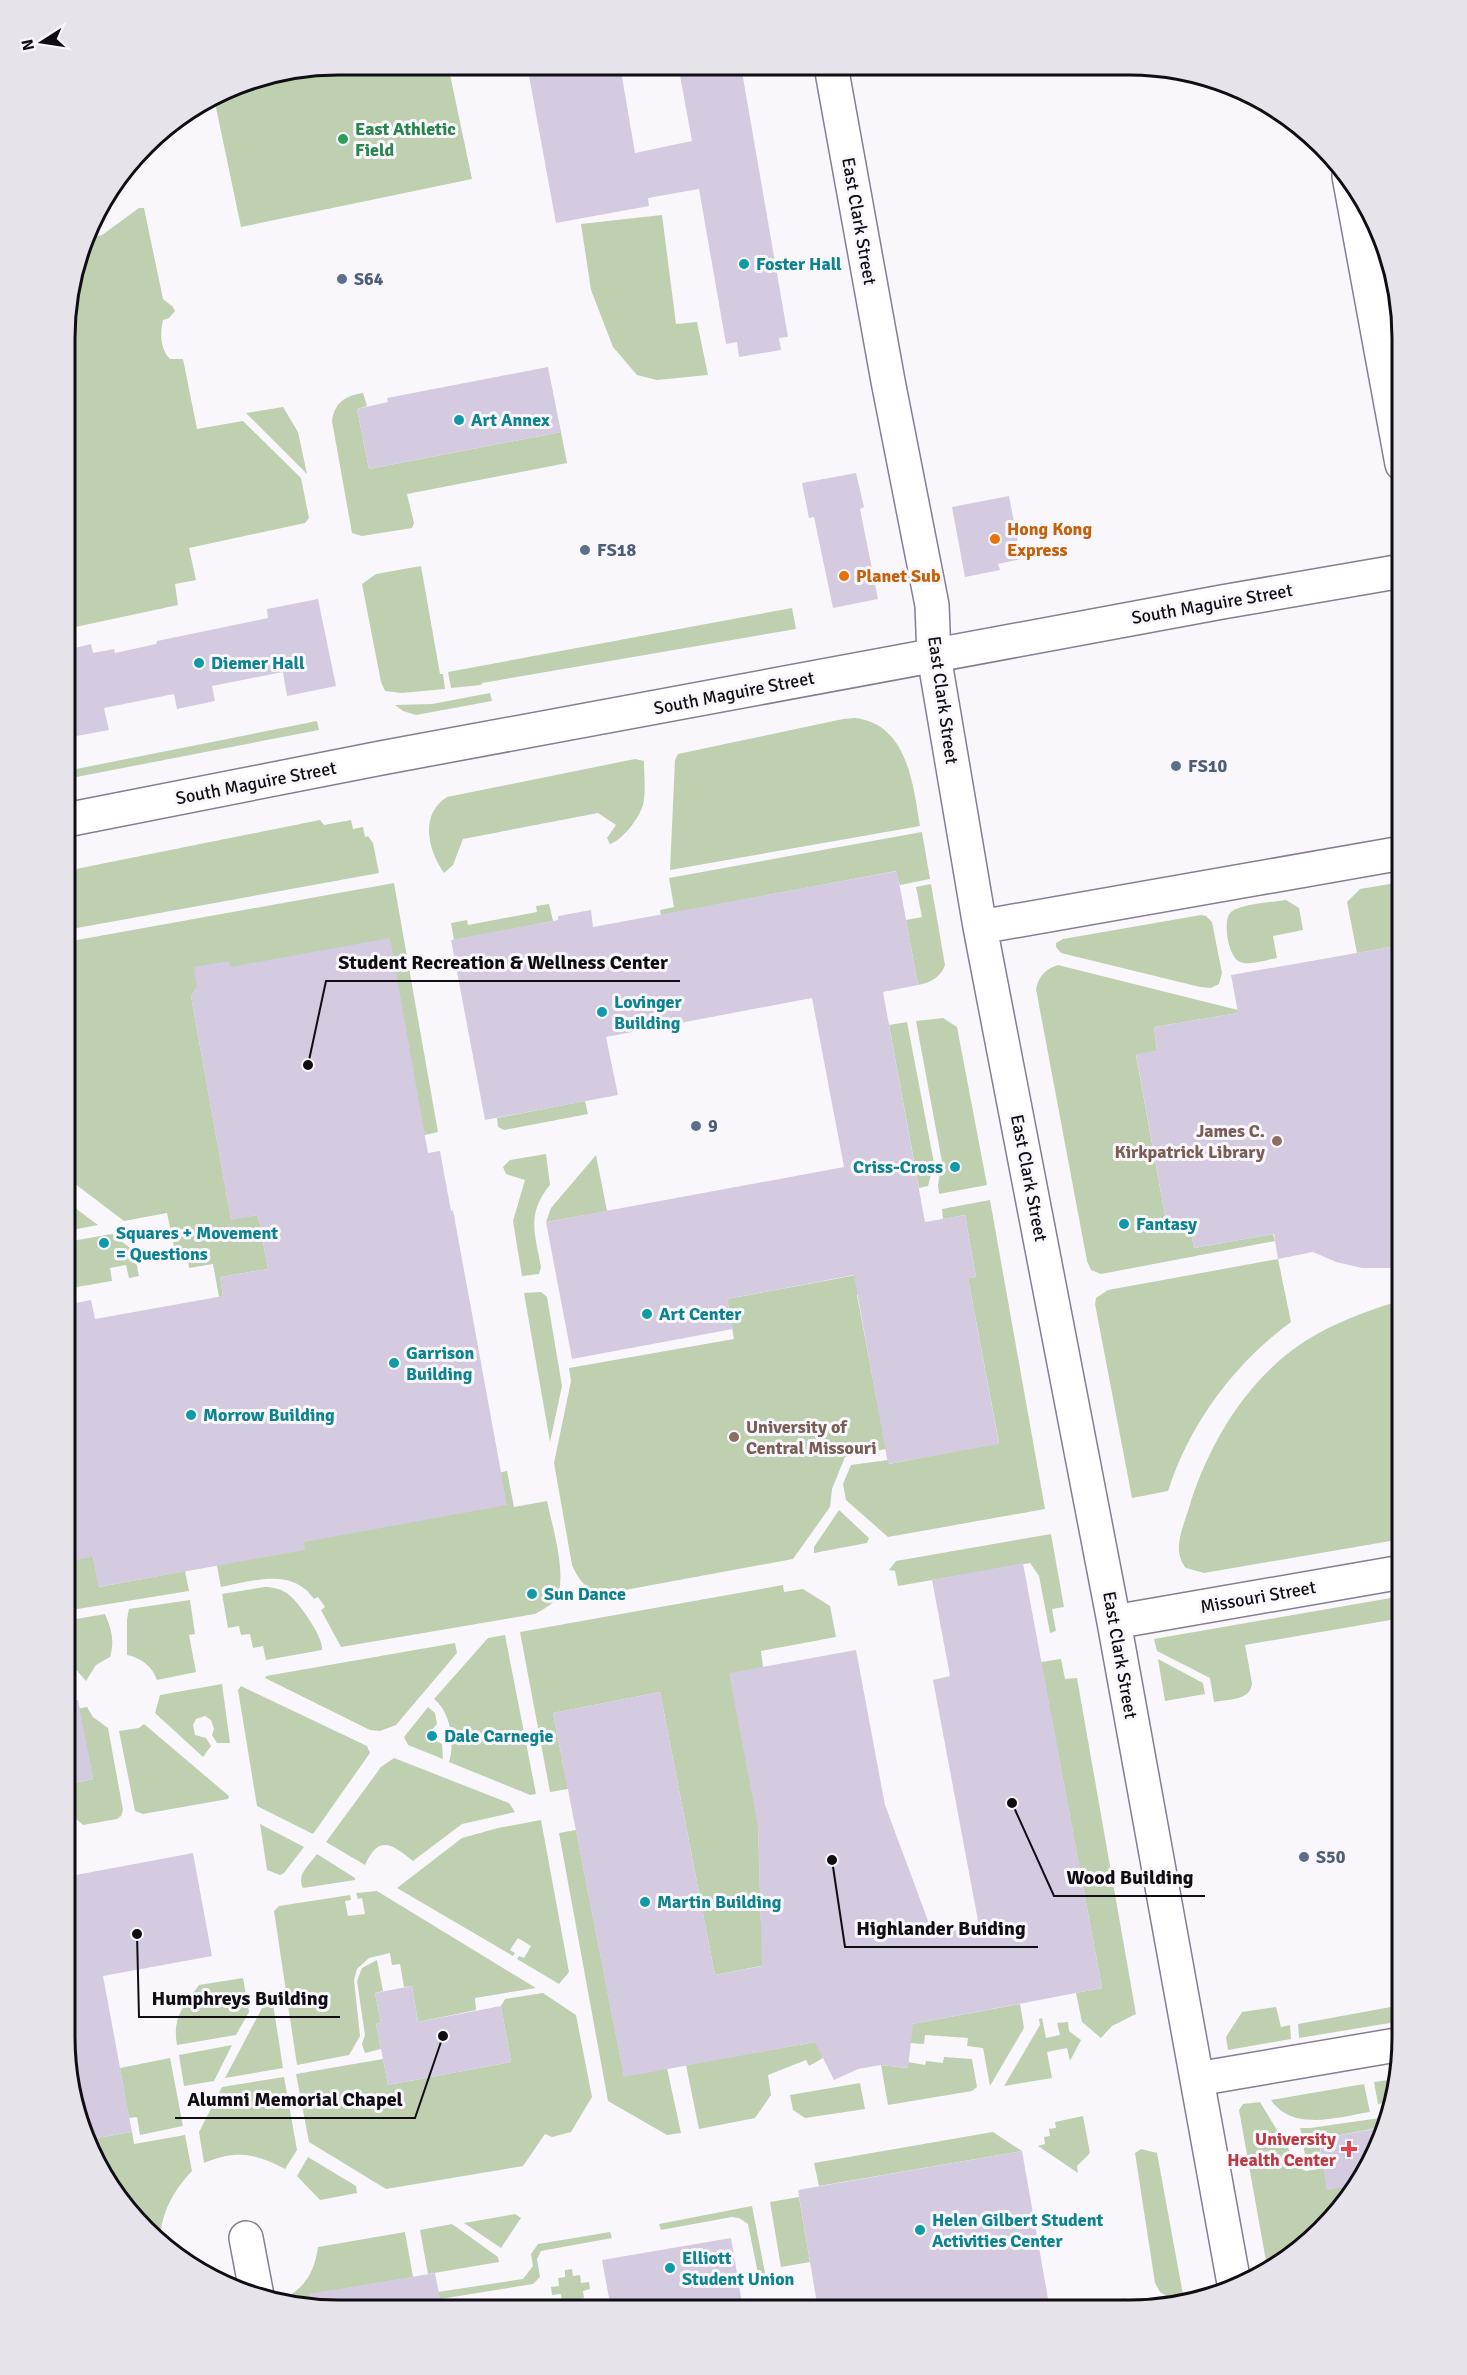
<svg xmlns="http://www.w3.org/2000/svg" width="1467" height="2375" font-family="Signika,sans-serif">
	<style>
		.green { fill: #bed0b0 }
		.building { fill: #d4cbe1 }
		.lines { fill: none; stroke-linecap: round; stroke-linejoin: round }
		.minor-casing { stroke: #867d92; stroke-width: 36 }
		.major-casing { stroke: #867d92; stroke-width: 36 }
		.minor { stroke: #fff; stroke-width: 33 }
		.major { stroke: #fff; stroke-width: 33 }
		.leisure-dot { fill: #2e9e5b; stroke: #f9f7fc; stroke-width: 2 }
		.culture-dot { fill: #0f9aa8; stroke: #f9f7fc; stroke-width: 2 }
		.service-dot { fill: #5c6f8a; stroke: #f9f7fc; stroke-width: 2 }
		.food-dot { fill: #e8710a; stroke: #f9f7fc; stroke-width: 2 }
		.education-dot { fill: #8d6e63; stroke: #f9f7fc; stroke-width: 2 }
		.health-dot { fill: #e0444e; stroke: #f9f7fc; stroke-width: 2 }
		.labels { text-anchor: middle; stroke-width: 6; stroke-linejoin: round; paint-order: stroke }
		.leisure-label { font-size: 18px; font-weight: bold; fill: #27864d; stroke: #f9f7fc; text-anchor: start }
		.street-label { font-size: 18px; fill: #100d15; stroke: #f9f7fc }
		.culture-label { font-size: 18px; font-weight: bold; fill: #0d838f; stroke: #f9f7fc; text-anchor: start }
		.service-label { font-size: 18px; font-weight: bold; fill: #4e5e75; stroke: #f9f7fc; text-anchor: start }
		.food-label { font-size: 18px; font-weight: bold; fill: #c56008; stroke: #f9f7fc; text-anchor: start }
		.education-label { font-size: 18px; font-weight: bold; fill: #785e54; stroke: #f9f7fc; text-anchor: end }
		.health-label { font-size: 18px; font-weight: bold; fill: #be3a42; stroke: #f9f7fc; text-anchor: end }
		.rim { fill: none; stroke: #100d15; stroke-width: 3 }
		.leader { fill: none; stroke: #100d15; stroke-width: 2 }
		.callout-dot { fill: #100d15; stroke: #f9f7fc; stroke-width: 2 }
		.callout-label { font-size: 20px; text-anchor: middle; font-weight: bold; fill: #100d15; stroke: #f9f7fc; stroke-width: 6; stroke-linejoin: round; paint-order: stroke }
	</style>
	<rect width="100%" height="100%" fill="#f9f7fc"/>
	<!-- green -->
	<path class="green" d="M 338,65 L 448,65 L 472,179 L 241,227 L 214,98 L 234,85 Z
		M 139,208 L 144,208 L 163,299 L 173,307 L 175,311 L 169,318 L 163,320 C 160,333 160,349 170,359 L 183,359 L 197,429 L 243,421 L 301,478 L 309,518 L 305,523 L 189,548 L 196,580 L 175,584 L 178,605 L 66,629 L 67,303 L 86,239 L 102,235 Z
		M 662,215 L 676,324 L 697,322 L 708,375 L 657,380 L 637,375 L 613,347 L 591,290 L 581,224 Z
		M 363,393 L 367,406 L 357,409 L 369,469 L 561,432 L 567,463 L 407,494 L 414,523 L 412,528 L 362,536 L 352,533 L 332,421 C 335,402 345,396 363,393 Z
		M 283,407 L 298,432 L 307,474 L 246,413 Z
		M 421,566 L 440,674 L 443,674 L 445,689 L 402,693 L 385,691 L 381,682 L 362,584 L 376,574 Z
		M 792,608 L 796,629 L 482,683 L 481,685 L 451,688 L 448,672 Z
		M 490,693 L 492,701 L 416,715 L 403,711 L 395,705 L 432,704 Z
		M 855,718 C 908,724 913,785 920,826 L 670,870 L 675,760 L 678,754 L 843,719 Z
		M 317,721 L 319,730 L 66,779 L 66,771 Z
		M 635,759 L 644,761 C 644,775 646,792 643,805 C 639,818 623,840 610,844 L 607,838 L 616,825 L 598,813 L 463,839 L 453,865 L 444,873 C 428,850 419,815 447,797 Z
		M 320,820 L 324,825 L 351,820 L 353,829 L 363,827 L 365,837 L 368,836 L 373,843 L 379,873 L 66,930 L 66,871 Z
		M 922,832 L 930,879 L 900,885 L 896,871 L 661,915 L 660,910 L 674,907 L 669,878 Z
		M 1402,882 L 1402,945 L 1357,953 L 1347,902 L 1360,889 Z
		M 394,883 L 438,1132 L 425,1135 L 197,988 L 191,996 L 231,1219 L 258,1215 L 268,1269 L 220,1277 L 223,1296 L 219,1297 L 213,1264 L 189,1268 L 187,1254 L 176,1256 L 167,1213 L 124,1221 L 66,1177 L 66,942 Z
		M 931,884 L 945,965 C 941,977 930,983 918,985 L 906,920 L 922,917 L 916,887 Z
		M 1286,900 L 1299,908 L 1303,930 L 1273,936 L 1277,958 C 1266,960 1250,966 1240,962 C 1228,957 1222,920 1231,912 C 1240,904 1273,902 1286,900 Z
		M 549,904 L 553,921 L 454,940 L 451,923 L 467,920 L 468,925 L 537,912 L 536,906 Z
		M 1201,915 L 1206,916 L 1212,922 L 1222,973 L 1219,984 L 1211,988 L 1200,987 L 1061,953 L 1056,947 L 1056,943 L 1063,939 Z
		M 1058,965 L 1238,1010 L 1238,1013 L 1154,1027 L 1157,1051 L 1136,1055 L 1168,1232 L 1190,1228 L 1194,1248 L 1273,1234 L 1275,1241 L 1101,1274 L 1091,1270 L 1087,1261 L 1036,989 C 1039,976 1045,969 1058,965 Z
		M 943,1018 L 957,1027 L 987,1185 L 939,1194 L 938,1185 L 942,1162 L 916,1021 Z
		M 907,1022 L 934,1163 L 928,1186 L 919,1188 L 889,1025 Z
		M 585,1101 L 588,1114 L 504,1130 L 498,1127 L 497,1118 Z
		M 546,1154 L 550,1185 C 526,1214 535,1233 541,1267 L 539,1274 L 522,1276 L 513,1221 L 525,1180 L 506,1174 L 503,1167 L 510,1160 Z
		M 596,1155 L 607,1211 L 546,1222 L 551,1208 Z
		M 990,1200 L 1045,1509 L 888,1537 L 846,1500 L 843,1484 L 851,1465 L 888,1460 L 889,1464 L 999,1443 L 968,1278 L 976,1277 L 965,1215 L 943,1219 L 942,1209 Z
		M 66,1201 L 98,1225 L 66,1231 Z
		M 112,1234 L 134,1251 L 139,1276 L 129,1278 L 126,1265 L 110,1268 L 112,1281 L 65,1289 L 66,1242 Z
		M 1278,1259 L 1291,1322 C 1234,1364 1190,1423 1168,1491 L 1132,1498 L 1095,1304 L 1096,1298 L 1108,1290 Z
		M 900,1267 L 857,1295 L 886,1449 L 845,1457 L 832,1489 L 830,1507 L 793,1559 L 609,1593 C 589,1593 580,1583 572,1565 L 554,1463 L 571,1381 L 569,1368 L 734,1339 L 727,1299 Z
		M 541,1292 L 547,1297 L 562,1386 L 550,1442 L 524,1293 Z
		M 1402,1300 L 1402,1539 L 1204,1573 L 1186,1568 C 1172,1552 1182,1529 1188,1511 C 1208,1442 1252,1370 1317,1334 C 1344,1319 1373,1309 1402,1300 Z
		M 507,1471 L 514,1507 L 547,1501 C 552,1525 569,1580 555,1600 C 550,1606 542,1610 535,1614 L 341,1647 L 321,1610 L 325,1607 L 318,1597 L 314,1599 C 292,1567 253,1581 221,1587 L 217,1566 L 299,1517 Z
		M 839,1510 L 869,1538 L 867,1543 L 814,1553 L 814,1547 Z
		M 1051,1534 L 1064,1607 L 1052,1609 L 1056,1631 L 1050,1633 L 1039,1576 L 1030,1563 L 898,1586 L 895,1571 L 889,1570 L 896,1561 Z
		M 65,1550 L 93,1557 L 99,1587 L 185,1571 L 189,1591 L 65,1611 Z
		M 783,1585 L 784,1592 L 803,1589 L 830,1606 L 836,1637 L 761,1651 L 763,1667 L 758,1826 L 761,1925 L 816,1928 L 821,1954 L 715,1975 L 660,1692 L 553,1713 L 568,1789 L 550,1792 L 520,1632 Z
		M 265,1587 C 273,1587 281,1589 288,1594 C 299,1602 324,1638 322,1650 L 266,1660 L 263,1646 L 253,1648 L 250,1634 L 241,1635 L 239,1626 L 228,1628 L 222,1594 Z
		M 1402,1596 L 1402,1618 L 1245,1645 L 1252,1683 C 1251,1701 1228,1699 1214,1702 L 1210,1678 L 1157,1651 L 1154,1639 Z
		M 190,1600 L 195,1634 L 189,1635 L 196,1672 L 157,1680 C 152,1666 141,1658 127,1655 L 127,1619 L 129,1609 Z
		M 105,1614 C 111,1628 115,1640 110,1657 L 96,1665 L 86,1681 L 65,1657 L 65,1621 Z
		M 505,1635 L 536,1794 L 530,1795 L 449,1762 C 455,1743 451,1712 434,1699 L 488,1638 Z
		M 455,1643 L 457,1653 L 396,1725 L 380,1731 L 370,1730 L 265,1678 L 266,1676 Z
		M 1061,1659 L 1065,1679 L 1077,1678 L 1136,2014 L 1112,2026 L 1101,2038 L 1082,2022 L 1076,1993 L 1102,1988 L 1041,1662 Z
		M 1158,1659 L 1203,1683 L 1205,1694 L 1165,1701 Z
		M 222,1684 L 230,1743 L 217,1743 L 212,1735 L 214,1729 L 211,1720 L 205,1716 L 196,1719 L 193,1725 L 195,1735 L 206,1738 L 211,1746 L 203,1757 L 155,1713 L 160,1695 Z
		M 241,1686 L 367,1746 L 370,1753 L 313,1834 L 257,1806 L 238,1690 Z
		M 87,1707 L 93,1717 L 108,1728 L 123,1810 L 121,1816 L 117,1819 L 83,1825 L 76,1819 L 70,1784 L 93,1779 L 83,1730 L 65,1734 L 65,1711 Z
		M 428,1707 L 435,1713 L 437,1724 L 431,1731 L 433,1739 L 442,1744 L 443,1759 L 408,1745 L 404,1737 Z
		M 144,1724 L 229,1796 L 228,1799 L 143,1814 L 135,1811 L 119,1731 L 139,1728 Z
		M 394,1758 L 509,1803 L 515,1812 L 462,1824 L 413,1861 C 392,1844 379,1834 365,1865 L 326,1842 L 381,1767 Z
		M 541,1820 L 569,1972 L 559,1984 L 517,1959 L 519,1956 L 524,1958 L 531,1946 L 518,1938 L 510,1950 L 515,1953 L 513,1956 L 397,1888 L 462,1838 L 498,1828 Z
		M 260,1824 L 304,1847 L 284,1873 L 280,1875 L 267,1870 Z
		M 576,1830 L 624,2076 L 667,2068 L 681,2133 L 667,2135 L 608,2101 L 559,1833 Z
		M 317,1854 L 355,1878 L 355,1880 L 303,1888 C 296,1875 309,1865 317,1854 Z
		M 377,1891 L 536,1988 L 475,1998 L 476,2010 L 418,2022 L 412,1986 L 404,1987 L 400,1964 L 392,1965 L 390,1953 L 369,1958 L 357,1969 L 354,1980 L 360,2036 L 349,2055 L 297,2065 L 274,1911 L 279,1906 L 350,1895 L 351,1900 L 345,1901 L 348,1916 L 365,1914 L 362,1898 L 358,1899 L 356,1893 Z
		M 377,1960 L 383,1991 L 375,1993 L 381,2023 L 376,2024 L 381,2049 L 365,2053 L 362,2044 L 365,2035 L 357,1981 L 362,1968 Z
		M 243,1978 L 249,2012 L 236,2035 L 177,2045 C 172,2017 184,2006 199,1985 Z
		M 271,1991 L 283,2068 L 225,2078 Z
		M 543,1993 L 576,2015 L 592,2097 L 571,2132 L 552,2137 L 545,2134 L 523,2166 L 386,2189 L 309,2142 L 296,2074 L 383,2059 L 388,2085 L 511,2062 L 501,2006 L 505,1999 Z
		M 1020,2004 L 1024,2028 L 990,2086 L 983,2048 L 967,2046 L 968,2038 L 925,2035 L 924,2044 L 910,2043 L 875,2031 Z
		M 1402,2005 L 1402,2021 L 1299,2038 L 1298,2024 Z
		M 1276,2007 L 1281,2027 L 1290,2025 L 1291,2039 L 1228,2050 L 1226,2037 L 1242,2012 Z
		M 1042,2018 L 1046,2038 L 1060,2035 L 1057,2023 L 1068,2022 L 1069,2031 L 1081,2040 L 1070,2061 L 1067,2048 L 1047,2052 L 1052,2078 L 1004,2086 L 1040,2025 L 1039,2019 Z
		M 849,2036 L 822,2056 L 823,2058 L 809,2066 L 806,2060 L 768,2075 L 771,2095 L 755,2118 L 699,2129 L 686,2065 Z
		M 232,2045 L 214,2081 L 184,2086 L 179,2055 Z
		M 944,2057 L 972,2059 L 977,2087 L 972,2091 L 888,2105 L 881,2065 L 907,2068 L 908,2062 L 925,2065 L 926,2061 L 943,2063 Z
		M 170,2058 L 183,2126 L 140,2135 L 137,2117 L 129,2118 L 120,2068 Z
		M 284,2077 L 297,2150 L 285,2169 C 255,2153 236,2150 204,2163 L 199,2132 L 222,2087 Z
		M 1396,2079 L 1391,2102 L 1378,2104 L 1374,2082 Z
		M 860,2083 L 865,2109 L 805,2118 L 793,2110 L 790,2095 Z
		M 1364,2084 L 1370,2112 C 1338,2117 1293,2132 1271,2100 Z
		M 1260,2102 L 1300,2168 L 1306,2171 L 1324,2168 L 1327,2189 L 1357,2184 L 1346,2203 L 1296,2254 L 1290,2257 L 1266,2261 L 1239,2110 L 1243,2104 Z
		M 1083,2116 L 1090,2153 L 1077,2166 L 1078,2173 L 1038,2146 L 1045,2144 L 1044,2137 L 1050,2136 L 1049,2129 L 1056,2128 L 1055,2122 Z
		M 1380,2118 L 1382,2127 L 1319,2139 L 1321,2157 L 1306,2160 L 1300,2128 L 1310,2128 Z
		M 132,2132 L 134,2144 L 185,2135 L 192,2171 C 174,2190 162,2211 160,2238 L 157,2239 L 121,2203 L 85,2140 Z
		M 993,2132 L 1022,2151 L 819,2186 L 814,2163 Z
		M 1141,2149 L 1157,2153 L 1184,2300 L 1175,2301 L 1160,2292 L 1155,2283 L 1135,2153 Z
		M 308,2157 L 356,2186 L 357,2193 L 320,2200 L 297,2176 Z
		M 799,2197 L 810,2262 L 781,2267 L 770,2202 Z
		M 752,2206 L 766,2278 L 759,2279 L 748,2224 L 739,2218 L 732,2217 L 661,2230 L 659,2224 Z
		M 515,2214 L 521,2218 L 501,2248 L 464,2223 Z
		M 452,2224 L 498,2257 L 499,2262 L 428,2274 L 420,2230 Z
		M 405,2232 L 413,2277 L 319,2293 L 322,2308 L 294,2306 L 292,2294 C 309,2282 315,2267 318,2247 Z
		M 610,2232 L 612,2238 L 541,2251 L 537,2259 L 540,2277 L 533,2284 L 440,2299 L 438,2292 L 523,2279 L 533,2266 L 531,2254 L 538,2244 Z
		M 572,2269 L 573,2276 L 580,2275 L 581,2283 L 589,2282 L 590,2289 L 583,2291 L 584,2298 L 577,2300 L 578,2308 L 571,2309 L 570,2301 L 562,2302 L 561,2294 L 552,2295 L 551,2287 L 559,2286 L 558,2278 L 565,2277 L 565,2270 Z
		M 1126,2298 L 1132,2310 L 1077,2310 L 1082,2305 Z"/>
	<!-- building -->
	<path class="building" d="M 527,65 L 620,65 L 635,153 L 692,141 L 678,65 L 741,66 L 788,337 L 779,338 L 781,350 L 739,357 L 737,342 L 726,344 L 699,189 L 648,198 L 649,206 L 556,223 Z
		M 548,367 L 561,432 L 369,469 L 357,409 L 388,402 L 387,398 Z
		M 856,473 L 864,507 L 860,509 L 878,599 L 833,608 L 814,517 L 809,518 L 802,483 Z
		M 1009,496 L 1021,559 L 998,564 L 1000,570 L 965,577 L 952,507 Z
		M 318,599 L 336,686 L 287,696 L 283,672 L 212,686 L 215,701 L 177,709 L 174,694 L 104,708 L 109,730 L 66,738 L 66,650 L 91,644 L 93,653 L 114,649 L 115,653 L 156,644 L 157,641 L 268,618 L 267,609 Z
		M 897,871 L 918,985 L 883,992 L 925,1222 L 965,1215 L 976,1277 L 968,1278 L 999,1444 L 888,1464 L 854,1275 L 727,1299 L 733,1329 L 572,1359 L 546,1222 L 844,1167 L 812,998 L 606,1037 L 618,1095 L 485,1120 L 451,940 L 558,920 L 558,916 L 591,910 L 593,927 Z
		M 390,938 L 428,1153 L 440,1151 L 451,1211 L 453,1210 L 507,1505 L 304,1542 L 305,1550 L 98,1587 L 93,1557 L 65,1562 L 65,1305 L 91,1300 L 95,1319 L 223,1296 L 220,1277 L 268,1269 L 258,1215 L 231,1220 L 191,996 L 197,988 L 194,967 L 229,961 L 230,967 Z
		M 1402,945 L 1402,1268 L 1362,1268 L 1336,1262 L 1313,1252 L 1278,1259 L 1274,1234 L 1194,1248 L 1190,1228 L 1168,1232 L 1136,1054 L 1157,1051 L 1154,1027 L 1238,1013 L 1231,975 Z
		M 1023,1563 L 1102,1988 L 913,2024 L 908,2068 L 881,2065 L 858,2069 L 834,2080 L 815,2042 L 624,2077 L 553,1713 L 660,1692 L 715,1975 L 762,1966 L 758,1826 L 729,1673 L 856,1650 L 885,1805 L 933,1934 L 979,1926 L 933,1680 L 950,1676 L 932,1580 Z
		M 78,1700 L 93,1779 L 65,1785 L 65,1701 Z
		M 193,1853 L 212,1956 L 103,1976 L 132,2132 L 85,2140 L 64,2037 L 65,1877 Z
		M 412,1986 L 418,2022 L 501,2006 L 511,2062 L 388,2085 L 376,2024 L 381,2023 L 375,1993 Z
		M 1385,2127 L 1382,2141 L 1357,2184 L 1327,2190 L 1319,2139 Z
		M 1022,2151 L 1050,2310 L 818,2310 L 798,2190 Z
		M 731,2238 L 743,2309 L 611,2309 L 602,2260 Z
		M 435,2273 L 442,2309 L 310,2308 L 309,2294 Z"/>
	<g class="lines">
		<defs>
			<path id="minor" d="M 831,66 L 888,381 L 932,605 L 934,656 L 980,927 L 1114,1622 L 1235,2289
				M 1349,176 L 1402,464
				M 980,927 L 1402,853
				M 1114,1622 L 1402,1572
				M 1197,2079 L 1402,2044
				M 246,2238 L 257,2296"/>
			<path id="major" d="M 66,820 L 381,758 L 1222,602 L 1402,571"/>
		</defs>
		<!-- minor casing -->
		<use href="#minor" class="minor-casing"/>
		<!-- major casing -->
		<use href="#major" class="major-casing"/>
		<!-- minor -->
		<use href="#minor" class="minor"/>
		<!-- major -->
		<use href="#major" class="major"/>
	</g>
	<!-- markers -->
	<circle class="leisure-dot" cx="343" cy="139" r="6"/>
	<g class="culture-dot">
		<circle cx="744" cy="264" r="6"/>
		<circle cx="459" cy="420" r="6"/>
		<circle cx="199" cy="663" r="6"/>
		<circle cx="602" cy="1012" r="6"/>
		<circle cx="955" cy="1167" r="6"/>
		<circle cx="1124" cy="1224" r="6"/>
		<circle cx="104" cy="1243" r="6"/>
		<circle cx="647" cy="1314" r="6"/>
		<circle cx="394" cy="1363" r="6"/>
		<circle cx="191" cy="1415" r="6"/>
		<circle cx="532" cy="1594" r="6"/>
		<circle cx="432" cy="1736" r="6"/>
		<circle cx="645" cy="1902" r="6"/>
		<circle cx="920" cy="2230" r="6"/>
		<circle cx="670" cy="2268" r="6"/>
	</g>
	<g class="service-dot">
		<circle cx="342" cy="279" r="6"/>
		<circle cx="585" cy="550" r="6"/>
		<circle cx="1176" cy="766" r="6"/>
		<circle cx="696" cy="1126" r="6"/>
		<circle cx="1304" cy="1857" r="6"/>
	</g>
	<g class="food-dot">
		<circle cx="995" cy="539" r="6"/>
		<circle cx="844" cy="576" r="6"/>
	</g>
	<g class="education-dot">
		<circle cx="1277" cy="1141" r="6"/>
		<circle cx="734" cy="1437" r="6"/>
	</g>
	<path class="health-dot" d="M1346 2140h6v6h6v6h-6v6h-6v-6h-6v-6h6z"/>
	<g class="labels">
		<!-- leisure labels -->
		<g class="leisure-label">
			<text x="355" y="135">East Athletic<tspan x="355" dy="21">Field</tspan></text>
		</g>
		<!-- street labels -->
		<g class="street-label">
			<text transform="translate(859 221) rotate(80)" y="6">East Clark Street</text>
			<text transform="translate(1212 604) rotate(-10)" y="6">South Maguire Street</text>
			<text transform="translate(734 693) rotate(-11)" y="6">South Maguire Street</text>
			<text transform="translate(943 700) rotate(82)" y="6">East Clark Street</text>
			<text transform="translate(256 783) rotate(-11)" y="6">South Maguire Street</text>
			<text transform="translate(1029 1178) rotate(79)" y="6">East Clark Street</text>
			<text transform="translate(1258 1597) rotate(-10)" y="6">Missouri Street</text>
			<text transform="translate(1120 1655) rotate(80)" y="6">East Clark Street</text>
		</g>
		<!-- culture labels -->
		<g class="culture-label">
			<text x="756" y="270">Foster Hall</text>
			<text x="471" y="426">Art Annex</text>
			<text x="211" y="669">Diemer Hall</text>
			<text x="614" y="1008">Lovinger<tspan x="614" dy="21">Building</tspan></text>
			<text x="943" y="1173" text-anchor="end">Criss-Cross</text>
			<text x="1136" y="1230">Fantasy</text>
			<text x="116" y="1239">Squares + Movement<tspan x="116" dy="21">= Questions</tspan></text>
			<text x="659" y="1320">Art Center</text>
			<text x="406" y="1359">Garrison<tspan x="406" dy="21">Building</tspan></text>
			<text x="203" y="1421">Morrow Building</text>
			<text x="544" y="1600">Sun Dance</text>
			<text x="444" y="1742">Dale Carnegie</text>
			<text x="657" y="1908">Martin Building</text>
			<text x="932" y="2226">Helen Gilbert Student<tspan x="932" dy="21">Activities Center</tspan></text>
			<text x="682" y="2264">Elliott<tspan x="682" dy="21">Student Union</tspan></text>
		</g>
		<!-- service labels -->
		<g class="service-label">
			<text x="354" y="285">S64</text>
			<text x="597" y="556">FS18</text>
			<text x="1188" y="772">FS10</text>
			<text x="708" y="1132">9</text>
			<text x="1316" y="1863">S50</text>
		</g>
		<!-- food labels -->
		<g class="food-label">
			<text x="1007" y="535">Hong Kong<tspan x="1007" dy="21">Express</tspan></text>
			<text x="856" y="582">Planet Sub</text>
		</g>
		<!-- education labels -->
		<g class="education-label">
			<text x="1265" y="1137">James C.<tspan x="1265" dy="21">Kirkpatrick Library</tspan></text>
			<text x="746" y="1433" text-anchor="start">University of<tspan x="746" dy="21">Central Missouri</tspan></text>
		</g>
		<!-- health labels -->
		<g class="health-label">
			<text x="1336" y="2145">University<tspan x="1336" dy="21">Health Center</tspan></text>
		</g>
	</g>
	<!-- crop -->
	<path d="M0 0H1467V2375H0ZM338 75H1129A263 263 0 0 1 1392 338V2037A263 263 0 0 1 1129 2300H338A263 263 0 0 1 75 2037V338A263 263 0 0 1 338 75Z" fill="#e6e4ea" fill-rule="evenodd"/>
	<path class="rim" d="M338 75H1129A263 263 0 0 1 1392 338V2037A263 263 0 0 1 1129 2300H338A263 263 0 0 1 75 2037V338A263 263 0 0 1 338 75Z"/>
	<!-- callouts -->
	<path class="leader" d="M308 1065L326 981H680M1012 1803L1054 1896H1205M832 1860L845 1947H1038M137 1934L139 2017H340M443 2036L415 2118H175"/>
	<g class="callout-dot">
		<circle cx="308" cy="1065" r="6"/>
		<circle cx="1012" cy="1803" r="6"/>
		<circle cx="832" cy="1860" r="6"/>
		<circle cx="137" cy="1934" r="6"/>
		<circle cx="443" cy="2036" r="6"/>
	</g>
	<g class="callout-label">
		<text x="503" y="969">Student Recreation &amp; Wellness Center</text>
		<text x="1130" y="1884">Wood Building</text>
		<text x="941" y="1935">Highlander Buiding</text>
		<text x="240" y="2005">Humphreys Building</text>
		<text x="295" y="2106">Alumni Memorial Chapel</text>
	</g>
	<!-- north arrow -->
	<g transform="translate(42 42) rotate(258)" stroke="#f9f7fc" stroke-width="4.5" paint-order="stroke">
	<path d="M0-4.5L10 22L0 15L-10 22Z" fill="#100d15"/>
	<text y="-9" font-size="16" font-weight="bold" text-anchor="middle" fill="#100d15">N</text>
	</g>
</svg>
